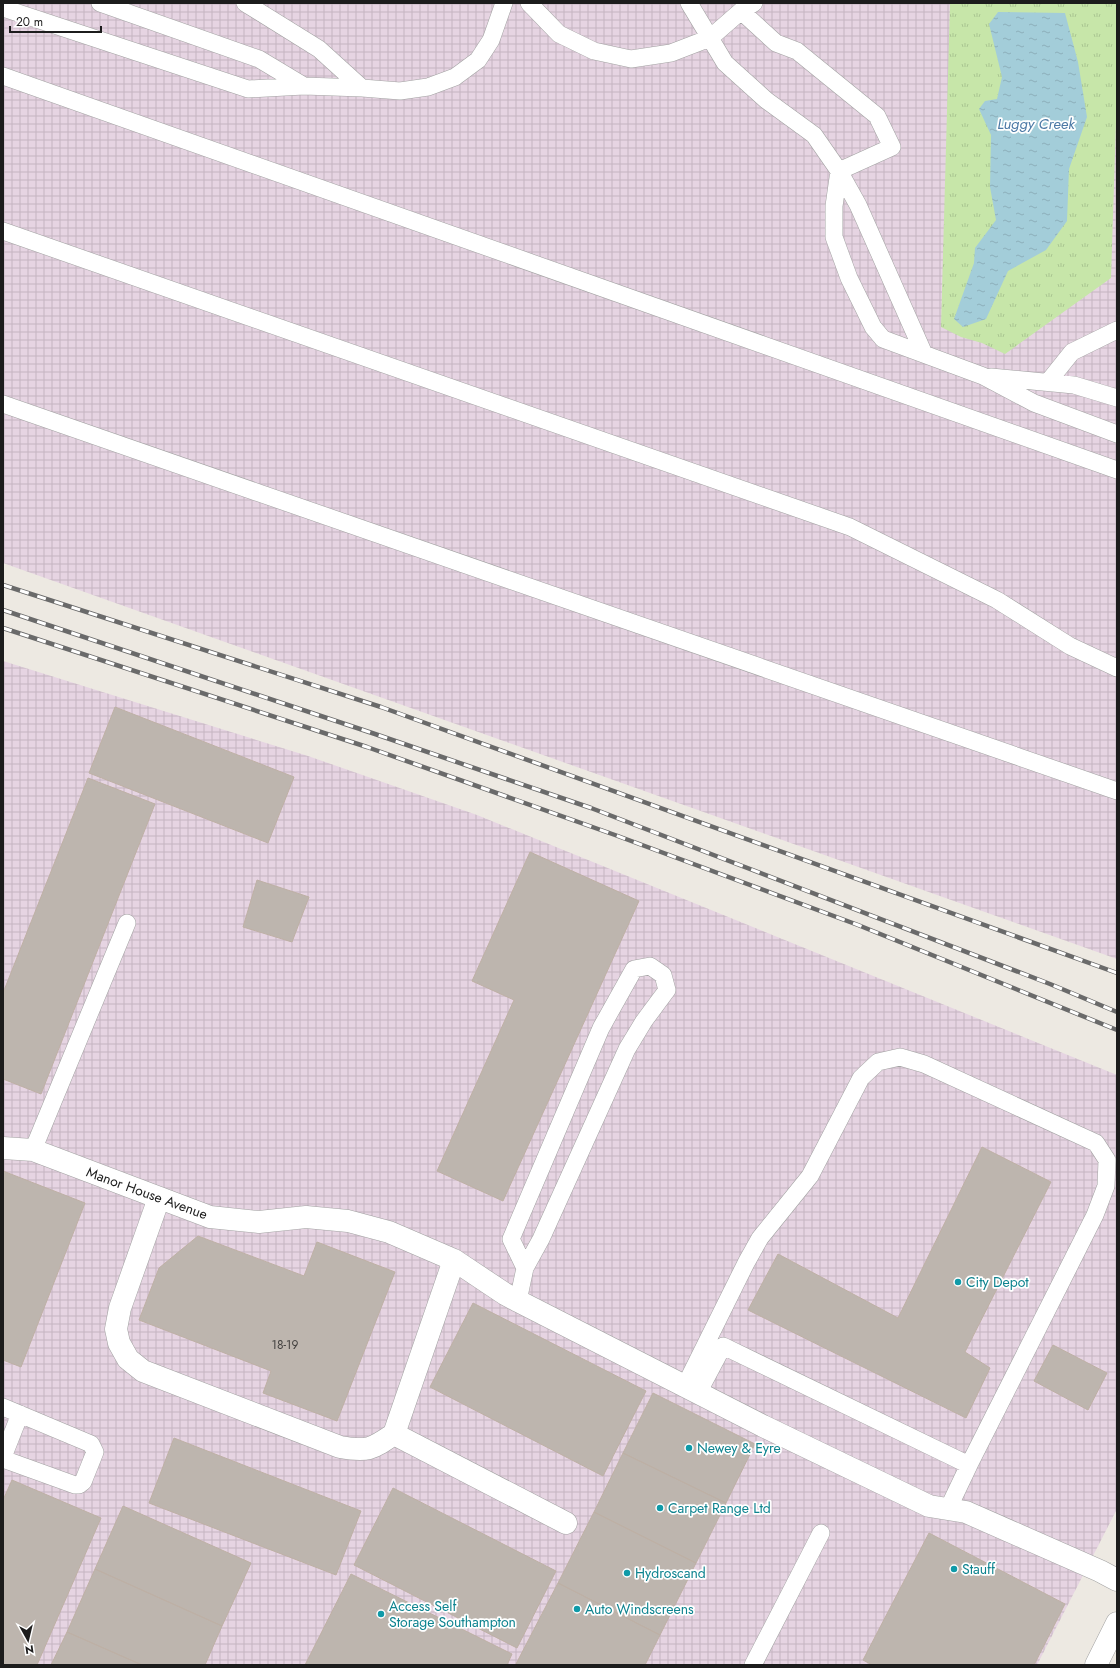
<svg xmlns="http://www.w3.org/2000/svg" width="1120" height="1668" font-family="Jost,sans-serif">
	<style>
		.industrial { fill: url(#industrial-grid) }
		.grass { fill: url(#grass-tufts) }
		.water { fill: url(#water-ripples) }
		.building { fill: #bdb5ae; stroke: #beb0a5 }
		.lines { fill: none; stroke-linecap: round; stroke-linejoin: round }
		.lane-casing { stroke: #a3a3a3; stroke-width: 18 }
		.street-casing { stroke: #a3a3a3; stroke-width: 23 }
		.lane { stroke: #fff; stroke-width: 17 }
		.street { stroke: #fff; stroke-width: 22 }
		.rail-casing { stroke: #6a6a6a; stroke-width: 4.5 }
		.rail { stroke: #fff; stroke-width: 3; stroke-dasharray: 9; stroke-linecap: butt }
		.culture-dot { fill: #0f9aa8; stroke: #fff; stroke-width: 1.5 }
		.labels { text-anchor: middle; stroke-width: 3.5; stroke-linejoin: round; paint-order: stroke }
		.number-label { font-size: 12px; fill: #444240 }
		.street-label { font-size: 14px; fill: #1c1c1c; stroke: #fff }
		.culture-label { font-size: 14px; fill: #0d838f; stroke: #fff; text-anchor: start }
		.water-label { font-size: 15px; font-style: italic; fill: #4d7aa6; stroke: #fff }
	</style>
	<defs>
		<pattern id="industrial-grid" width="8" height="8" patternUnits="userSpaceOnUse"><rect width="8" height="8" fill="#e6d4e2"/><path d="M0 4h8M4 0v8" fill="none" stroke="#c5b5c1"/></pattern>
		<pattern id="grass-tufts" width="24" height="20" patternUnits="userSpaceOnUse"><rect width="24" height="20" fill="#c7e6a9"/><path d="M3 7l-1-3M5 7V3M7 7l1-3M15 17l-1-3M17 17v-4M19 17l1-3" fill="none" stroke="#aac591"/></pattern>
		<pattern id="water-ripples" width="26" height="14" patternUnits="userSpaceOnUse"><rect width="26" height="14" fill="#a3cdd9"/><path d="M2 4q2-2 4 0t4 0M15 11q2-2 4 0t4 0" fill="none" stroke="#8cafba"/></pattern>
	</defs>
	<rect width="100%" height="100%" fill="#ede9e2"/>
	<!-- industrial -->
	<path class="industrial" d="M 3,3 L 1117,3 L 1117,959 L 3,563 Z
		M 3,661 L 308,756 L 477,815 L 1117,1075 L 1117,1509 L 1037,1665 L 3,1665 Z"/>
	<!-- grass -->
	<path class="grass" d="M 950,3 L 1117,3 L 1117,91 L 1111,278 L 1005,354 L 982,343 L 961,337 L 941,327 Z"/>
	<!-- water -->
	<path class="water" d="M 998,12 L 1065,13 L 1078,62 L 1087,117 L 1069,169 L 1067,221 L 1046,250 L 1008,271 L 986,319 L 963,327 L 954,319 L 974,263 L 975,248 L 996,220 L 990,187 L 991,135 L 979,109 L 985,101 L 997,99 L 1002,77 L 989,24 Z"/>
	<!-- building -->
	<path class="building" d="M 115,707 L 294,777 L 268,843 L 89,773 Z
		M 88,778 L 155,804 L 41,1094 L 3,1079 L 3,993 Z
		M 530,852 L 639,901 L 503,1201 L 437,1171 L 514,1000 L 472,981 Z
		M 257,880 L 309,897 L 292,942 L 243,927 Z
		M 982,1147 L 1051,1182 L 965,1352 L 990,1368 L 966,1418 L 748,1310 L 778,1254 L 898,1318 Z
		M 3,1171 L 85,1203 L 21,1367 L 3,1360 Z
		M 198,1236 L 304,1276 L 317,1242 L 395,1272 L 337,1421 L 263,1393 L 271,1371 L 139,1320 L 159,1268 Z
		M 473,1303 L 646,1391 L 603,1476 L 430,1387 Z
		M 1053,1345 L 1107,1373 L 1088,1410 L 1034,1381 Z
		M 653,1393 L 755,1444 L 726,1503 L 623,1453 Z
		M 174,1438 L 361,1511 L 336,1575 L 149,1503 Z
		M 623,1453 L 726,1503 L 696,1563 L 594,1512 Z
		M 12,1480 L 101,1518 L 37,1665 L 3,1665 L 3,1500 Z
		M 393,1488 L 556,1571 L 517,1648 L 354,1565 Z
		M 123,1506 L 251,1563 L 222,1626 L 95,1569 Z
		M 594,1512 L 696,1563 L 660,1635 L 558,1583 Z
		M 929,1533 L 1065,1604 L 1034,1665 L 872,1665 L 863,1660 Z
		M 95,1569 L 222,1626 L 205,1665 L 142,1665 L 67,1632 Z
		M 351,1574 L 512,1654 L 507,1665 L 305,1665 Z
		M 558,1583 L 660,1635 L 645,1665 L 519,1665 L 516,1664 Z
		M 67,1632 L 142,1665 L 51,1665 Z"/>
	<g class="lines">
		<defs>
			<path id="lane" d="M 100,3 L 259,59 L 304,86
				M 245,3 L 319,49 L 362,88
				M 529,3 L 559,34 L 594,51 L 631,59 L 671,53 L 710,38 L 741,11 L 754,3
				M 689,3 L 725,63 L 766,100 L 814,135 L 839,171 L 858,205 L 924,354
				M 3,8 L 248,89 L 304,86 L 362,88 L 400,91 L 428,87 L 455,77 L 478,60 L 491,40 L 504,3
				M 741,11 L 776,43 L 797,51 L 877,116 L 892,147 L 839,171
				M 3,76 L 1117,470
				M 839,171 L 834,206 L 834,237 L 849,278 L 873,327 L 883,339 L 983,376 L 1034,403 L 1117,434
				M 3,231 L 850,527 L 997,600 L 1070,646 L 1117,668
				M 991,377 L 1074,385 L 1117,398
				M 1048,382 L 1072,352 L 1117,330
				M 3,404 L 1117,791
				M 33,1150 L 127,923
				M 518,1301 L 525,1268 L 541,1239 L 627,1049 L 644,1021 L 667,990 L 663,975 L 650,966 L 634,969 L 601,1028 L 511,1239 L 525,1268
				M 685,1386 L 746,1263 L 760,1238 L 810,1176 L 861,1078 L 878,1062 L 900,1057 L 924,1064 L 1096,1143 L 1107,1160 L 1106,1186 L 1095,1215 L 969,1465
				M 698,1393 L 723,1346 L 969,1465 L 948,1509
				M 3,1407 L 91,1444 L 95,1452 L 83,1482 L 79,1485 L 75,1485 L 3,1459
				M 3,1457 L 20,1414
				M 753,1665 L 821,1533"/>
			<path id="street" d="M 3,1148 L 33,1150 L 210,1217 L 259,1222 L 306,1217 L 348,1221 L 389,1232 L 454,1260 L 505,1294 L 518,1301 L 763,1426 L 929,1506 L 966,1512 L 1100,1571 L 1117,1580
				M 159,1198 L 120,1308 L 116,1329 L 119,1343 L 128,1359 L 143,1371 L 340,1447 C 368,1452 372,1449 394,1434 L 454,1260
				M 394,1434 L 566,1523
				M 1096,1665 L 1117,1623"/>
		</defs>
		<!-- lane casing -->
		<use href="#lane" class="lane-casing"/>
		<!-- street casing -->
		<use href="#street" class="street-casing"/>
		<!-- lane -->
		<use href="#lane" class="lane"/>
		<!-- street -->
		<use href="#street" class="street"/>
		<defs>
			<path id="rail" d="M 3,585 L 381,707 L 1117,973
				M 3,610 L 375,734 L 591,808 L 1050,984 L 1117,1012
				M 3,628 L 367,747 L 615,835 L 858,925 L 1117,1030"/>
		</defs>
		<!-- rail casing -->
		<use href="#rail" class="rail-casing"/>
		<!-- rail -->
		<use href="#rail" class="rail"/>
	</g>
	<!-- markers -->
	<g class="culture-dot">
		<circle cx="958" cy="1282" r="4"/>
		<circle cx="689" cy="1448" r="4"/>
		<circle cx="660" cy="1508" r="4"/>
		<circle cx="954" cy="1569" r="4"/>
		<circle cx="627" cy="1573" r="4"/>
		<circle cx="577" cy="1609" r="4"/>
		<circle cx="381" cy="1614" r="4"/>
	</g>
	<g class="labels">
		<!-- number labels -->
		<g class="number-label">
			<text x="285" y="1349">18-19</text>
		</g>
		<!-- street labels -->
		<g class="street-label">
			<text transform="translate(147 1193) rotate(20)" y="5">Manor House Avenue</text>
		</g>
		<!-- culture labels -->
		<g class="culture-label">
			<text x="966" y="1287">City Depot</text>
			<text x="697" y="1453">Newey &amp; Eyre</text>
			<text x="668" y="1513">Carpet Range Ltd</text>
			<text x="962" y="1574">Stauff</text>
			<text x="635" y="1578">Hydroscand</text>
			<text x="389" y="1611">Access Self<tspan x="389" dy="16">Storage Southampton</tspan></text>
			<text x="585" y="1614">Auto Windscreens</text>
		</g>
		<!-- water labels -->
		<g class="water-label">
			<text x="1036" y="129">Luggy Creek</text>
		</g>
	</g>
	<!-- border -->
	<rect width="1120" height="1668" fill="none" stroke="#1c1c1c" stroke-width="8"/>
	<!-- north arrow -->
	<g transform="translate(28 1640) rotate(172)" stroke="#ffffff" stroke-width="3" paint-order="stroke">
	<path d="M0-3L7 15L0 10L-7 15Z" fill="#1c1c1c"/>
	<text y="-6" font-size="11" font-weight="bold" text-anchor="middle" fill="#1c1c1c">N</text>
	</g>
	<!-- scale -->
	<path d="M10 26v6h91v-6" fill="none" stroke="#1c1c1c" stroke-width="2"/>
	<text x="16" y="26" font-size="12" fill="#1c1c1c" stroke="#ffffff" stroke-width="3" paint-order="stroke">20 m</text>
</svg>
